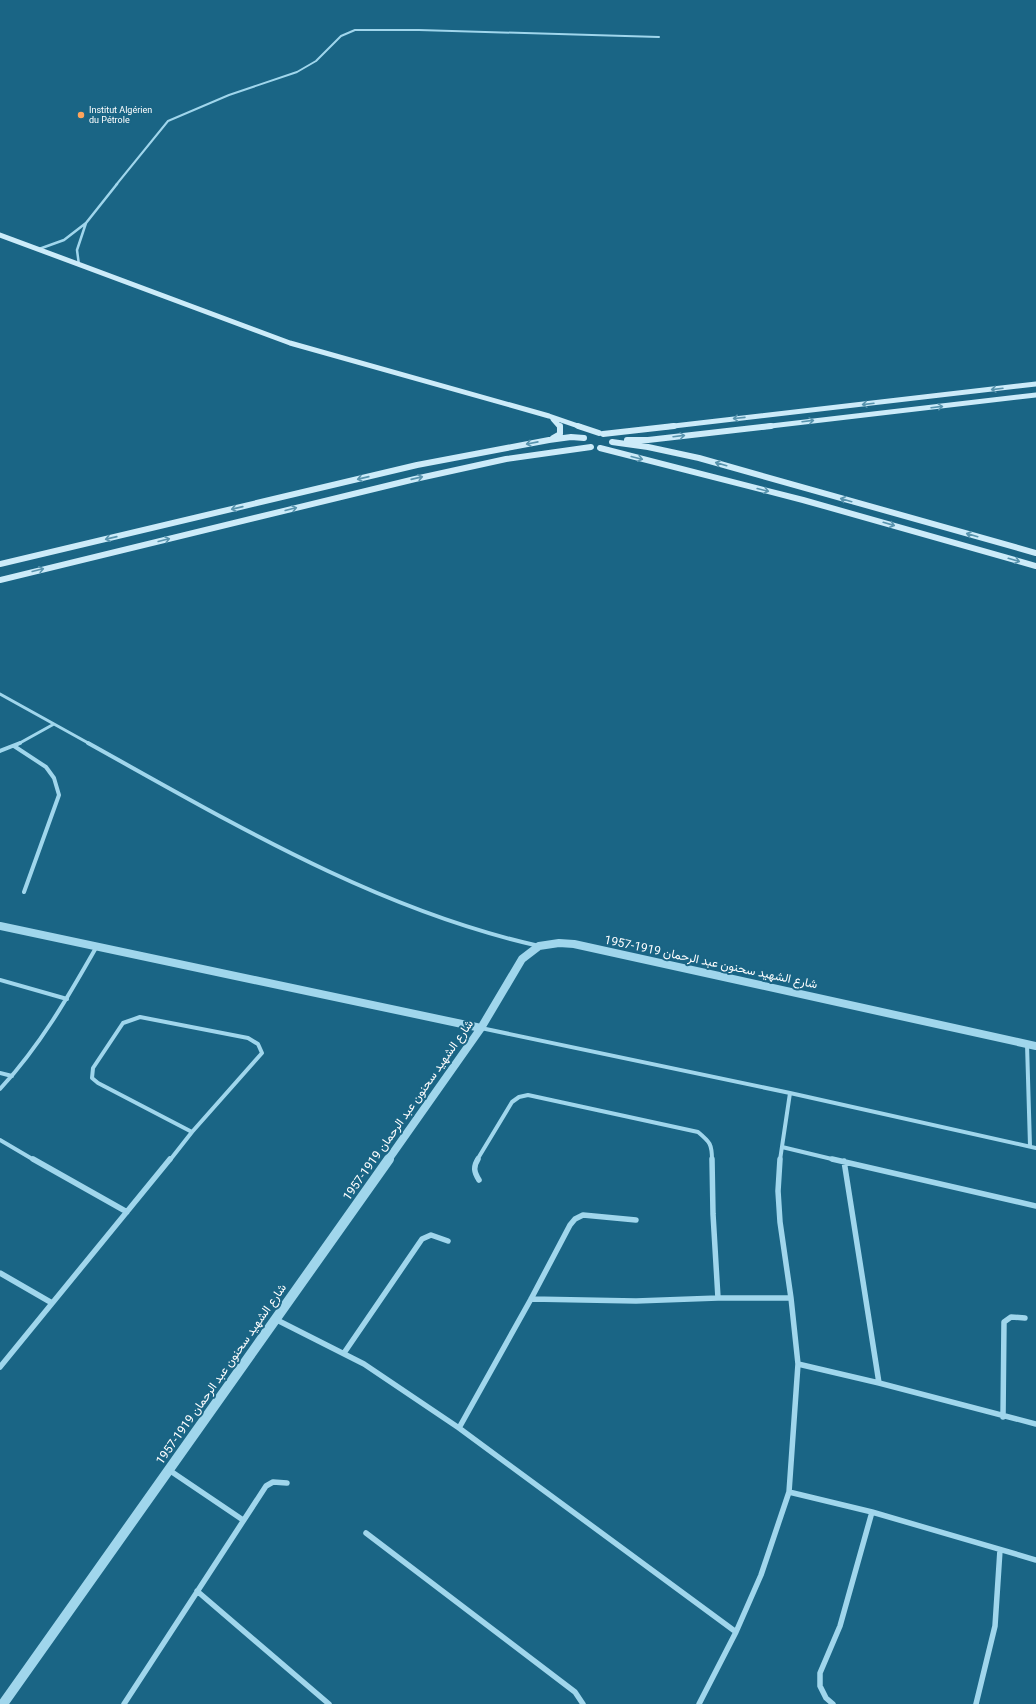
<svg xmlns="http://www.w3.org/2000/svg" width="1036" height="1704" font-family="Roboto,Vazirmatn,sans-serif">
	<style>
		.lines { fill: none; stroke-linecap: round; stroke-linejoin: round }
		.minor-far4 { stroke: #a0d6ec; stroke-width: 2 }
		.minor-far3 { stroke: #a0d6ec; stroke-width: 2.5 }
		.minor-far2 { stroke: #a0d6ec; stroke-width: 3 }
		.minor-far1 { stroke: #a0d6ec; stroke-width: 4 }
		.minor { stroke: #a0d6ec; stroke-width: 5.5 }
		.tertiary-far1 { stroke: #a0d6ec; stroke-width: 8 }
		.tertiary { stroke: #a0d6ec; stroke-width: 10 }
		.secondary-far1 { stroke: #ccebf9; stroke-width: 5 }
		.secondary { stroke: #ccebf9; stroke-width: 6 }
		.oneway { stroke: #5894ae }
		.poi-dot { fill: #fea45c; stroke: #1a6585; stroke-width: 1.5 }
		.labels { text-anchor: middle; stroke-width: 4; stroke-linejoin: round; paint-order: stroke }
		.far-poi-label { font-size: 9px; fill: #fff; stroke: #1a6585; text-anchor: start }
		.near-street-label { font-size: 12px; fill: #fff; stroke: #1a6585 }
	</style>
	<rect width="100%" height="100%" fill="#1a6585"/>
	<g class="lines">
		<!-- minor-far4 -->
		<path class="minor-far4" d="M 116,185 L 168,121 L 229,95 L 297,72 L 316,61 L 341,36 L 355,30 L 419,30 L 659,37"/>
		<!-- minor-far3 -->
		<path class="minor-far3" d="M 86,223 L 117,184
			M 39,249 L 64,240 L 86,223 L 77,250 L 79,265"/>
		<!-- minor-far2 -->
		<path class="minor-far2" d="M 0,694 L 90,744
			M 18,744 L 54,724"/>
		<!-- minor-far1 -->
		<path class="minor-far1" d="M 88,743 C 232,823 377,910 539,946
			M 14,746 L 46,767 L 54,778 L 59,795 L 24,892
			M 0,751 L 20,743
			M 0,980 L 67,999
			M 140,1017 L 248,1038 L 258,1044 L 262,1053 L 192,1132 L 98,1083 L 92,1078 L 93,1068 L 123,1023 Z
			M 481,1028 L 790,1093 L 1036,1148
			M 1027,1044 L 1030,1146
			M 0,1073 L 12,1076
			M 0,1089 C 40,1046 68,997 97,946
			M 0,1140 L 34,1160
			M 782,1147 L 836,1160
			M 170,1160 L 192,1132
			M 477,1160 L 512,1102 L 519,1097 L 528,1095 L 698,1132 C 710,1142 712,1144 712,1160
			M 780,1160 L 790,1093"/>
		<!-- minor -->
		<path class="minor" d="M 33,1159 L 127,1212
			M 478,1159 C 473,1167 474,1172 479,1180
			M 712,1159 L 713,1214 L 718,1298
			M 832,1159 L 1036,1206
			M 844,1161 L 879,1383
			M 0,1273 L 52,1303
			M 531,1299 L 636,1301 L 718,1298 L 791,1298
			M 275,1319 L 364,1364 L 459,1428 L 736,1632
			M 344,1353 L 422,1239 L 431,1235 L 448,1241
			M 798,1364 L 879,1383 L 1036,1424
			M 0,1367 L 170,1159
			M 1003,1417 L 1004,1322 L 1011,1317 L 1025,1318
			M 459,1428 L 531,1299 L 570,1225 L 575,1219 L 583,1215 L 636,1220
			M 169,1470 L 243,1520
			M 789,1492 L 872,1512 L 1036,1560
			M 366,1533 L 575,1692 L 583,1704
			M 197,1591 L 329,1704
			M 124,1704 L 266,1486 L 273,1482 L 287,1483
			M 699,1704 L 736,1632 L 761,1575 L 789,1492 L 798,1364 L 791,1298 L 780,1222 L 778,1191 L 780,1159
			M 833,1704 L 826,1698 L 820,1686 L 820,1673 L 840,1626 L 872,1512
			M 976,1704 L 995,1626 L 1000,1550"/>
		<!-- tertiary-far1 -->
		<path class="tertiary-far1" d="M 0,926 L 481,1028
			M 388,1160 L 481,1028 L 522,959 L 539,946 L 559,943 L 574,944 L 1036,1046"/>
		<!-- tertiary -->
		<path class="tertiary" d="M 3,1704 L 389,1159"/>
		<!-- secondary-far1 -->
		<path class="secondary-far1" d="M 0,235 L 290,343 L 549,416 L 581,427
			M 553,419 L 560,427
			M 665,427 L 1036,384
			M 762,427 L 1036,395"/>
		<!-- secondary -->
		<path class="secondary" d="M 578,426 L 599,433
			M 603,434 L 674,426
			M 553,438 L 560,434 L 560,426
			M 627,440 L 648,440 L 771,426
			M 612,442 L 648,447 L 699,458 L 1036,553
			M 600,448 L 803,500 L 1036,566
			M 0,564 L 417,465 L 549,440 L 571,437 L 584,438
			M 0,580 L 415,479 L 506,459 L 591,447"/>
	</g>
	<!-- one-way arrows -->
	<defs><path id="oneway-shaft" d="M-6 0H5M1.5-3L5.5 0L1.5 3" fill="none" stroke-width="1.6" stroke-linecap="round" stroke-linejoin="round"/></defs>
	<g class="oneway">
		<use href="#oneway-shaft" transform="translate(997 389) rotate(173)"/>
		<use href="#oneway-shaft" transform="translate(868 404) rotate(173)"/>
		<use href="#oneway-shaft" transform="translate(937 407) rotate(-7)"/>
		<use href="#oneway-shaft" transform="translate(739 418) rotate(174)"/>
		<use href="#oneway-shaft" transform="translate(808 421) rotate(-7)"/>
		<use href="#oneway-shaft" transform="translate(679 436) rotate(-7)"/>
		<use href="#oneway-shaft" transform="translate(532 443) rotate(169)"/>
		<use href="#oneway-shaft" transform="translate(637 458) rotate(14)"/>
		<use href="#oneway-shaft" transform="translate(721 464) rotate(-164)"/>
		<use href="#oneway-shaft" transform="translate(363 478) rotate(167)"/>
		<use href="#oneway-shaft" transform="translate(417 478) rotate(-13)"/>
		<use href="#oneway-shaft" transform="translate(763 490) rotate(14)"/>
		<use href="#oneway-shaft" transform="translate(846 500) rotate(-164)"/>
		<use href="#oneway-shaft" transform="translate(237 508) rotate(167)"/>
		<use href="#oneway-shaft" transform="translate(291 509) rotate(-14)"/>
		<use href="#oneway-shaft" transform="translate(889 524) rotate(16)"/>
		<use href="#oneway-shaft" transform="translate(972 535) rotate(-164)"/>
		<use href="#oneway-shaft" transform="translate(111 538) rotate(167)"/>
		<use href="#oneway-shaft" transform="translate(164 540) rotate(-14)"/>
		<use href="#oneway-shaft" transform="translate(1014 560) rotate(16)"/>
		<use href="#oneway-shaft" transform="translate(38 570) rotate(-14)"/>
	</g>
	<!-- markers -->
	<circle class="poi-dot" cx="81" cy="115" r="4"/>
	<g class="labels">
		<!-- far-poi labels -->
		<g class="far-poi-label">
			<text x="89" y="113">Institut Algérien<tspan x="89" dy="10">du Pétrole</tspan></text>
		</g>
		<!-- near-street labels -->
		<g class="near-street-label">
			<text transform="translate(711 962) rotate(12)" y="4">شارع الشهيد سحنون عبد الرحمان 1919-1957</text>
			<text transform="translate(408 1110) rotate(-55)" y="4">شارع الشهيد سحنون عبد الرحمان 1919-1957</text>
			<text transform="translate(221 1374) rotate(-55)" y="4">شارع الشهيد سحنون عبد الرحمان 1919-1957</text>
		</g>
	</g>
</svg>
